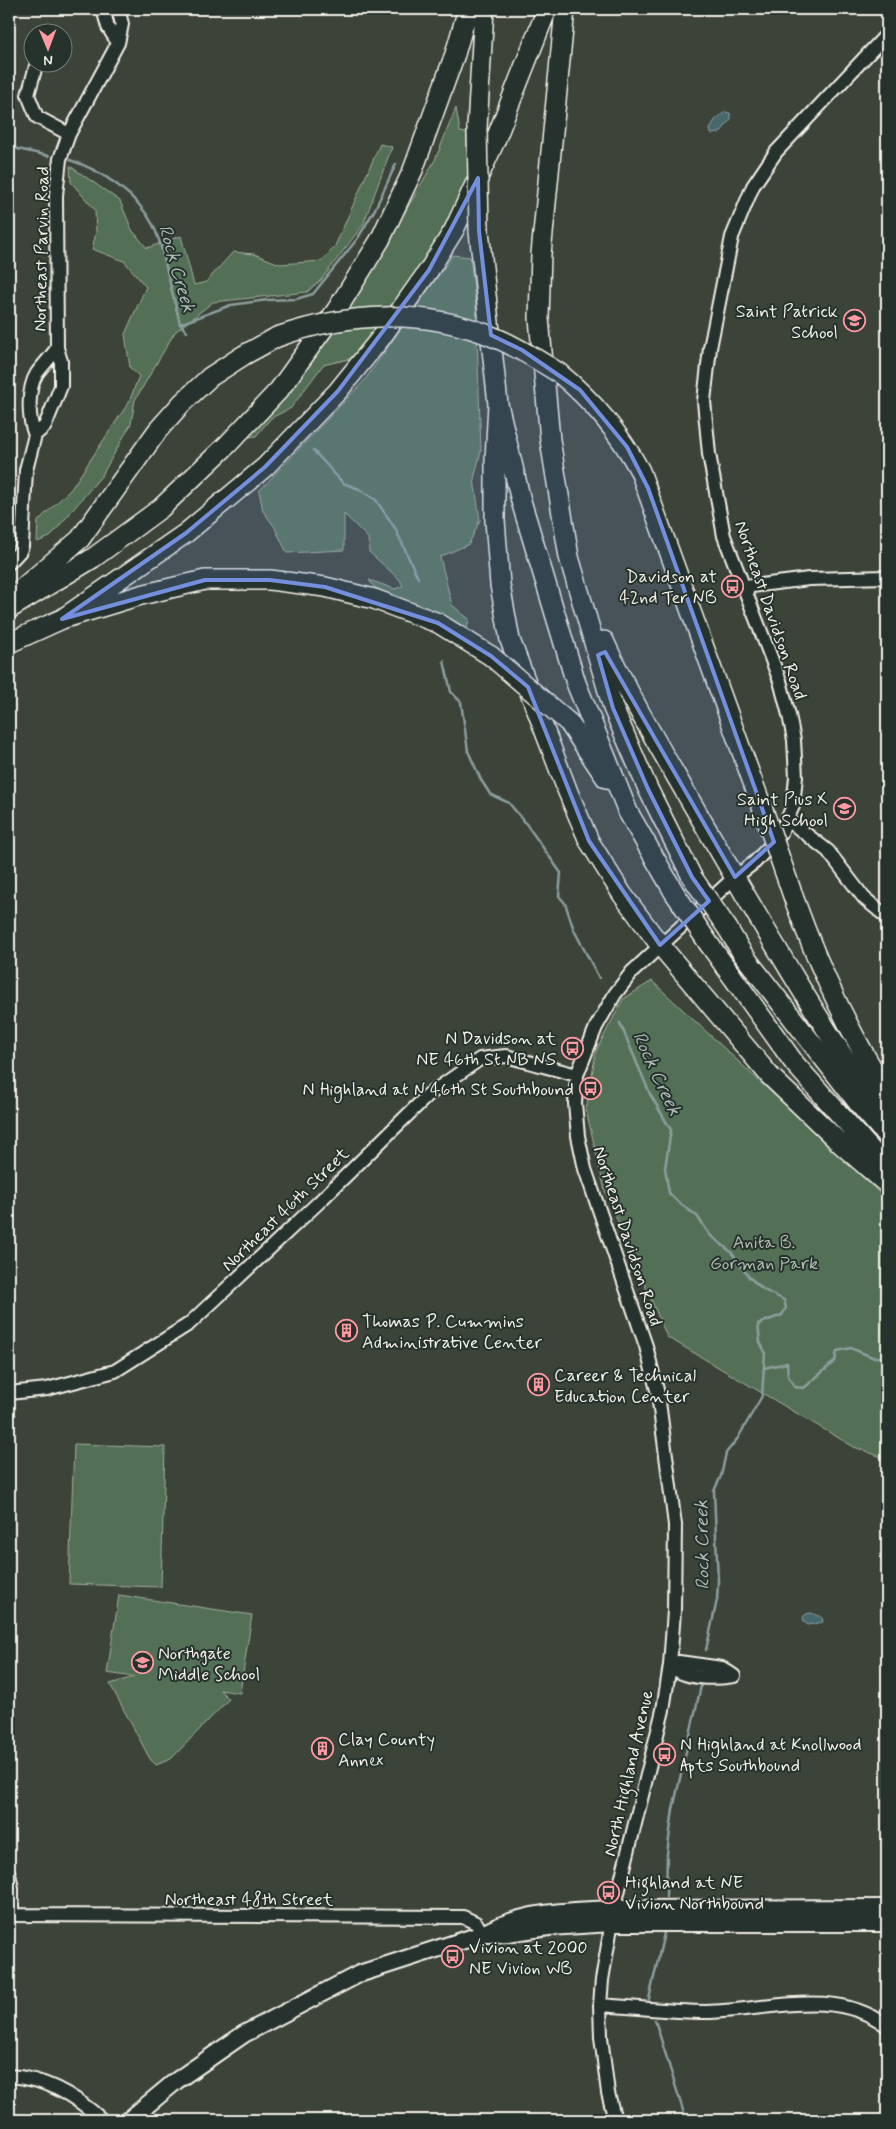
<svg xmlns="http://www.w3.org/2000/svg" width="896" height="2129" font-family="Mynerve,sans-serif">
	<style>
		.green { fill: #536f56; stroke: #a4b09f }
		.water { fill: #47676d; stroke: #8c9e9e }
		.lines { fill: none; stroke-linecap: round; stroke-linejoin: round }
		.stream { stroke: #8c9e9e; stroke-width: 2.5 }
		.minor-casing { stroke: #f4f1e8; stroke-width: 16 }
		.major-casing { stroke: #f4f1e8; stroke-width: 20 }
		.highway-casing { stroke: #f4f1e8; stroke-width: 22 }
		.minor { stroke: #26332d; stroke-width: 12 }
		.major { stroke: #26332d; stroke-width: 16 }
		.highway { stroke: #26332d; stroke-width: 19 }
		.highway-bridge-casing { stroke: #f4f1e8; stroke-width: 22; stroke-linecap: butt }
		.highway-bridge { stroke: #26332d; stroke-width: 19 }
		.marked { fill: #738fde; fill-opacity: 0.2; stroke: #738fde; stroke-width: 4; stroke-linejoin: round }
		.labels { text-anchor: middle; stroke-width: 4; stroke-linejoin: round; paint-order: stroke }
		.street-label { font-size: 18px; fill: #f4f1e8; stroke: #26332d }
		.poi-label { font-size: 18px; fill: #f4f1e8; stroke: #26332d; text-anchor: start }
		.park-label { font-size: 18px; fill: #b4bdae; stroke: #26332d }
		.water-label { font-size: 19px; font-style: italic; fill: #afbab7; stroke: #26332d }
	</style>
	<rect width="100%" height="100%" fill="#3c4339"/>
	<filter id="ink" filterUnits="userSpaceOnUse"><feTurbulence type="fractalNoise" baseFrequency=".02" numOctaves="2"/><feDisplacementMap in="SourceGraphic" scale="10" xChannelSelector="R" yChannelSelector="G"/><feConvolveMatrix kernelMatrix="1 2 1 2 8 2 1 2 1" color-interpolation-filters="sRGB"/></filter>
	<g filter="url(#ink)">
		<!-- green -->
		<path class="green" d="M 456,108 L 460,132 L 467,133 L 468,184 L 425,261 L 360,352 L 349,359 L 323,365 L 291,408 L 271,418 L 256,436 L 249,437 L 326,343 L 360,290 L 435,160 Z
			M 380,144 L 392,147 L 363,225 L 321,280 L 307,292 L 213,302 L 175,332 L 135,400 L 131,424 L 102,475 L 50,537 L 37,542 L 38,521 L 71,489 L 129,402 L 139,376 L 130,368 L 125,334 L 146,287 L 124,261 L 92,249 L 96,233 L 95,210 L 71,182 L 70,166 L 120,201 L 132,230 L 147,248 L 181,236 L 194,285 L 206,282 L 233,252 L 254,254 L 280,264 L 322,261 L 335,246 Z
			M 453,255 L 470,257 L 476,306 L 481,451 L 474,479 L 480,520 L 469,544 L 440,557 L 452,605 L 469,619 L 467,629 L 374,587 L 369,580 L 395,589 L 403,586 L 400,580 L 369,552 L 368,538 L 344,514 L 344,550 L 287,553 L 274,526 L 263,511 L 259,491 L 364,381 Z
			M 652,981 L 887,1200 L 887,1459 L 854,1447 L 667,1337 L 605,1191 L 586,1110 L 596,1051 L 623,999 Z
			M 74,1444 L 165,1447 L 161,1587 L 69,1584 Z
			M 119,1595 L 252,1615 L 240,1693 L 220,1690 L 229,1699 L 171,1759 L 156,1765 L 150,1759 L 110,1684 L 134,1677 L 107,1673 Z"/>
		<!-- water -->
		<path class="water" d="M 725,112 L 730,113 L 731,119 L 720,133 L 711,134 L 710,129 L 715,120 Z
			M 811,1613 L 822,1617 L 823,1622 L 808,1625 L 804,1622 L 803,1617 L 806,1614 Z"/>
		<g class="lines">
			<!-- stream -->
			<path class="stream" d="M 9,147 L 49,156
				M 70,160 C 101,170 138,195 153,225 C 162,243 165,264 170,283 C 173,297 177,310 180,324 L 187,332
				M 180,324 L 231,305 L 267,300 L 296,299 L 313,294 L 358,238 L 375,209 L 396,164
				M 313,450 L 343,483 L 359,489 L 376,500 L 395,528 L 418,578
				M 444,661 L 451,692 L 461,702 L 468,751 L 481,780 L 490,794 L 509,803 L 527,825 L 561,873 L 559,896 L 565,903 L 574,930 L 599,978
				M 620,1023 L 650,1094 L 671,1130 L 665,1168 L 669,1193 L 678,1202 L 697,1216 L 710,1235 L 731,1252 L 749,1277 L 764,1290 L 784,1300 L 786,1308 L 782,1315 L 758,1324 L 760,1342 L 765,1352 L 762,1396 L 738,1438 L 726,1453 L 721,1476 L 714,1491 L 718,1581 L 717,1600 L 706,1650
				M 764,1368 L 787,1363 L 788,1376 L 795,1387 L 804,1388 L 835,1361 L 837,1351 L 851,1348 L 872,1357 L 887,1357
				M 666,1897 L 667,1854 L 673,1809 L 701,1686
				M 649,1999 L 664,1933
				M 655,2020 L 686,2120"/>
			<defs>
				<path id="minor" d="M 103,9 L 108,27 L 118,43
					M 37,62 L 28,95 L 37,117 L 69,134
					M 35,435 C 28,419 27,389 37,373 C 43,365 51,357 57,348
					M 9,563 L 20,551 L 22,546 L 26,470 L 35,435 L 45,426 L 61,386 L 61,361 L 57,348 L 56,195 L 60,159 L 69,134 L 118,43 L 122,24 L 118,9
					M 744,587 L 809,579 L 887,577
					M 788,820 L 828,851 L 864,898 L 887,917
					M 9,1393 L 47,1389 L 115,1371 L 189,1324 L 319,1202 L 428,1095 L 480,1059 L 506,1056 L 577,1075
					M 679,1662 L 722,1668 L 734,1676 C 715,1679 684,1680 670,1665 Z
					M 9,1874 L 12,1888 L 12,1915
					M 9,1915 L 463,1917 L 476,1923 L 483,1934
					M 600,2005 C 635,2007 671,2012 706,2012 C 766,2011 834,1986 887,2026
					M 9,2076 C 45,2078 76,2096 102,2120
					M 615,2120 L 608,2093 L 601,2037 L 600,2005 L 602,1980 L 614,1909 L 663,1710 L 670,1665 L 674,1611 L 675,1525 L 658,1394 L 646,1346 L 585,1169 L 578,1136 L 575,1103 L 577,1075 L 596,1027 L 615,994 L 632,972 L 735,877 L 755,862 L 780,835 L 793,806 L 796,777 L 794,740 L 789,715 L 780,681 L 724,536 L 709,454 L 704,401 L 710,348 L 732,237 L 753,186 L 776,152 L 887,34"/>
				<path id="major" d="M 488,1934 L 507,1933 L 549,1927 L 612,1923 L 887,1923
					M 129,2120 L 176,2081 L 244,2034 L 359,1974 L 483,1934 C 523,1911 570,1911 614,1909 L 887,1908"/>
				<path id="highway" d="M 565,9 L 541,254 L 539,318 L 550,440 L 569,557 L 613,708 L 648,789 L 692,877
					M 477,128 L 484,9
					M 479,231 L 498,404 L 521,501 L 576,683 L 628,812 L 674,892
					M 559,373 C 593,401 619,432 640,471 L 763,810
					M 498,404 L 495,460 L 495,520 L 500,585 L 510,640 L 568,792 L 589,841 L 622,894 L 660,945 L 770,1076 L 841,1144 L 887,1184
					M 19,591 L 80,539 L 158,430 L 182,403 L 210,377 L 244,355 L 277,337
					M 9,609 L 93,558 L 161,508 L 228,444 L 279,390 L 336,311 L 380,240 L 413,170 L 455,54 L 468,9
					M 62,619 L 186,533 L 265,467 L 338,391 L 380,339 L 429,270 L 454,230 L 495,141 L 547,9
					M 604,641 C 634,707 673,770 709,833 C 766,931 823,1029 887,1122
					M 9,643 L 62,619 L 141,595 L 205,580 L 270,580 L 325,587 L 374,599 L 438,623 L 491,656
					M 569,723 L 606,778
					M 784,870 C 811,951 842,1020 887,1093
					M 728,929 L 742,953 L 859,1104 L 887,1136
					M 709,944 L 795,1064 L 887,1168"/>
			</defs>
			<!-- minor casing -->
			<use href="#minor" class="minor-casing"/>
			<!-- major casing -->
			<use href="#major" class="major-casing"/>
			<!-- highway casing -->
			<use href="#highway" class="highway-casing"/>
			<!-- minor -->
			<use href="#minor" class="minor"/>
			<!-- major -->
			<use href="#major" class="major"/>
			<!-- highway -->
			<use href="#highway" class="highway"/>
			<defs>
				<path id="highway-bridge" d="M 477,128 L 479,231
					M 277,337 C 348,312 425,308 496,338 C 518,347 538,360 559,373
					M 491,656 L 569,723
					M 763,810 L 784,870
					M 692,877 L 728,929
					M 674,892 L 709,944"/>
			</defs>
			<!-- highway-bridge casing -->
			<use href="#highway-bridge" class="highway-bridge-casing"/>
			<!-- highway-bridge -->
			<use href="#highway-bridge" class="highway-bridge"/>
		</g>
	</g>
	<!-- marked area -->
	<path class="marked" d="M 478,178 L 479,231 L 491,335 L 522,350 L 580,390 L 627,447 L 648,488 L 774,842 L 735,877 L 605,652 L 598,655 L 613,708 L 648,789 L 692,877 L 709,901 L 660,945 L 589,841 L 528,687 L 491,656 L 438,623 L 325,587 L 270,580 L 205,580 L 62,619 L 186,533 L 265,467 L 338,391 L 429,270 Z"/>
	<!-- icons -->
	<defs>
		<symbol id="school-ring" viewBox="-11 -11 22 22"><circle r="9.5" fill="#26332d" stroke="#ff9aa2" stroke-width="1.5"/><path d="M0-5L7-2L0 1L-7-2ZM-4 1L0 2.5L4 1V4Q0 6-4 4Z" fill="#ff9aa2"/></symbol>
		<symbol id="bus-ring" viewBox="-11 -11 22 22"><circle r="9.5" fill="#26332d" stroke="#ff9aa2" stroke-width="1.5"/><path d="M-5-6H5V4H4V6H2V4H-2V6H-4V4H-5ZM-3.5-4V0h7V-4ZM-3.5 1.2v1.5H-2V1.2ZM2 1.2v1.5H3.5V1.2Z" fill="#ff9aa2"/></symbol>
		<symbol id="building-ring" viewBox="-11 -11 22 22"><circle r="9.5" fill="#26332d" stroke="#ff9aa2" stroke-width="1.5"/><path d="M-4-6H4V6H1V3H-1V6H-4ZM-2.5-4.3h1.7v1.8h-1.7ZM.8-4.3h1.7v1.8H.8ZM-2.5-1h1.7V.8h-1.7ZM.8-1h1.7V.8H.8Z" fill="#ff9aa2"/></symbol>
	</defs>
	<g fill-rule="evenodd">
		<use href="#school-ring" x="842" y="308" width="25" height="25"/>
		<use href="#bus-ring" x="720" y="574" width="25" height="25"/>
		<use href="#school-ring" x="832" y="796" width="25" height="25"/>
		<use href="#bus-ring" x="560" y="1036" width="25" height="25"/>
		<use href="#bus-ring" x="578" y="1076" width="25" height="25"/>
		<use href="#building-ring" x="334" y="1318" width="25" height="25"/>
		<use href="#building-ring" x="526" y="1372" width="25" height="25"/>
		<use href="#school-ring" x="130" y="1650" width="25" height="25"/>
		<use href="#building-ring" x="310" y="1736" width="25" height="25"/>
		<use href="#bus-ring" x="652" y="1742" width="25" height="25"/>
		<use href="#bus-ring" x="596" y="1880" width="25" height="25"/>
		<use href="#bus-ring" x="440" y="1944" width="25" height="25"/>
	</g>
	<g class="labels">
		<!-- street labels -->
		<g class="street-label">
			<text transform="translate(41 249) rotate(-89)" y="6">Northeast Parvin Road</text>
			<text transform="translate(771 610) rotate(71)" y="6">Northeast Davidson Road</text>
			<text transform="translate(285 1209) rotate(-44)" y="6">Northeast 46th Street</text>
			<text transform="translate(628 1236) rotate(72)" y="6">Northeast Davidson Road</text>
			<text transform="translate(628 1773) rotate(-77)" y="6">North Highland Avenue</text>
			<text x="249" y="1905">Northeast 48th Street</text>
		</g>
		<!-- poi labels -->
		<g class="poi-label">
			<text x="838" y="317" text-anchor="end">Saint Patrick<tspan x="838" dy="21">School</tspan></text>
			<text x="717" y="582" text-anchor="end">Davidson at<tspan x="717" dy="21">42nd Ter NB</tspan></text>
			<text x="828" y="805" text-anchor="end">Saint Pius X<tspan x="828" dy="21">High School</tspan></text>
			<text x="556" y="1044" text-anchor="end">N Davidson at<tspan x="556" dy="21">NE 46th St NB NS</tspan></text>
			<text x="574" y="1095" text-anchor="end">N Highland at N 46th St Southbound</text>
			<text x="362" y="1327">Thomas P. Cummins<tspan x="362" dy="21">Administrative Center</tspan></text>
			<text x="554" y="1381">Career &amp; Technical<tspan x="554" dy="21">Education Center</tspan></text>
			<text x="158" y="1659">Northgate<tspan x="158" dy="21">Middle School</tspan></text>
			<text x="338" y="1745">Clay County<tspan x="338" dy="21">Annex</tspan></text>
			<text x="680" y="1750">N Highland at Knollwood<tspan x="680" dy="21">Apts Southbound</tspan></text>
			<text x="625" y="1888">Highland at NE<tspan x="625" dy="21">Vivion Northbound</tspan></text>
			<text x="469" y="1953">Vivion at 2000<tspan x="469" dy="21">NE Vivion WB</tspan></text>
		</g>
		<!-- park labels -->
		<g class="park-label">
			<text x="764" y="1248">Anita B.<tspan x="764" dy="21">Gorman Park</tspan></text>
		</g>
		<!-- water labels -->
		<g class="water-label">
			<text transform="translate(178 268) rotate(74)" y="7">Rock Creek</text>
			<text transform="translate(658 1073) rotate(65)" y="7">Rock Creek</text>
			<text transform="translate(701 1545) rotate(-91)" y="7">Rock Creek</text>
		</g>
	</g>
	<!-- margin -->
	<rect width="896" height="2129" fill="none" stroke="#26332d" stroke-width="30"/>
	<rect x="15" y="15" width="866" height="2099" fill="none" stroke="#f4f1e8" stroke-width="2" filter="url(#ink)"/>
	<!-- north arrow -->
	<g transform="translate(48 48) rotate(179)"><circle r="24" fill="#26332d" stroke="#787f78"/>
	<path d="M0-4L9 19L0 12L-9 19Z" fill="#ff9aa2"/>
	<text y="-8" font-size="14" font-weight="bold" text-anchor="middle" fill="#f4f1e8">N</text>
	</g>
</svg>
